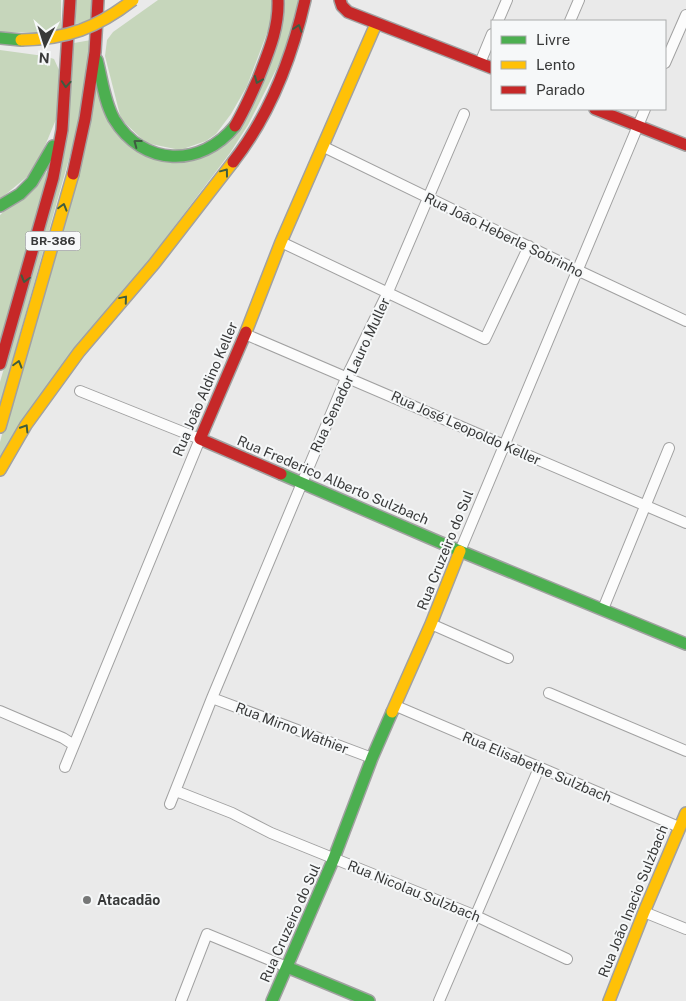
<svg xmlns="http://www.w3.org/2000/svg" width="686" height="1001" font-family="'Public Sans',sans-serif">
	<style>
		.green { fill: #c6d6bb }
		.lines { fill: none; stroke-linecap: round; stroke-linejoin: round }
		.street-casing { stroke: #a1a1a1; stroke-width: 12 }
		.fast-casing { stroke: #a1a1a1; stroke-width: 14 }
		.slow-casing { stroke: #a1a1a1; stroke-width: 14 }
		.jam-casing { stroke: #a1a1a1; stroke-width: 14 }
		.street { stroke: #fcfcfc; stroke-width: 10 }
		.fast { stroke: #4caf50; stroke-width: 11 }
		.slow { stroke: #ffc107; stroke-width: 11 }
		.jam { stroke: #c62828; stroke-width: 11 }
		.slow-bridge-casing { stroke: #a1a1a1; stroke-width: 14; stroke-linecap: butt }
		.slow-bridge { stroke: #ffc107; stroke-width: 11 }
		.oneway { stroke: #3e5c40 }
		.poi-dot { fill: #767777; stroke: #f6f8f9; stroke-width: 2 }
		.labels { text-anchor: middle; stroke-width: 4; stroke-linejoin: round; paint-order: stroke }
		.shield { fill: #f6f8f9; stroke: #717273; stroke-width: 1 }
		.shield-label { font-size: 12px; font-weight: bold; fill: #383939 }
		.street-label { font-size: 14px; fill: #383939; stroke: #f6f8f9 }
		.poi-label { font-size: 14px; font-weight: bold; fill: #383939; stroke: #f6f8f9; text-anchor: start }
	</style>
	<rect width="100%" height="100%" fill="#eaeaea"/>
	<!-- green -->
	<path class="green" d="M 0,0 L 61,0 L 61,28 L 56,33 L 0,32 Z
		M 76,0 L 92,0 L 91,20 L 76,24 Z
		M 158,0 L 274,0 L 273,17 L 247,86 L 231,114 L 216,134 L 206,141 L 180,150 L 146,143 L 121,119 L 105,56 L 107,40 L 113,32 Z
		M 285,0 L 301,0 L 286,50 L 248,125 L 230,153 L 0,457 L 0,442 L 95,84 L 142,153 L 225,144 Z
		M 91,40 L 81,116 L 0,405 L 0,382 L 16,326 L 74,43 Z
		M 0,50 L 44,56 L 54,59 L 59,70 L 57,117 L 42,153 L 28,176 L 0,199 Z
		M 50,169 L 0,348 L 0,215 Z"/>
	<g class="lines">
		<defs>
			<path id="street" d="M 498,21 L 507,0
				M 570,21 L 579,0
				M 480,63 L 492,34
				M 665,63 L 686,15
				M 324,147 L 577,270 L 686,321
				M 281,242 L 485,339 L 529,246
				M 245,334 L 686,523
				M 460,551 L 645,109
				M 603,609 L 669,448
				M 431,624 L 508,658
				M 549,693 L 686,751
				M 212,698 L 372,758
				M 396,706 L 679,827
				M 0,711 L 63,738 L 74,745
				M 65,767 L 200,439 L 80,391
				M 176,791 L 232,813 L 271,833 L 476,916 L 567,959
				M 170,804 L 212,698 L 302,483 L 347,376 L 387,294 L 464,114
				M 644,912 L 686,929
				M 181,1001 L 207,934 L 287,967
				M 439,1001 L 539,768"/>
			<path id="fast" d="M 0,38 L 21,40
				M 97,60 C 102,79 104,101 114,119 C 143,167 201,168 235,126
				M 0,206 L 20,194 L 32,182 L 53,146
				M 281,474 L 460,551 L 686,644
				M 287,967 L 369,1001
				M 272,1001 L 334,858 L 372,758 L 392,712"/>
			<path id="slow" d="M 246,332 L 281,242 L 376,24
				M 0,427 L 73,174
				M 0,470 L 26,425 L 79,352 L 154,264 L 233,162
				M 392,712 L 431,624 L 460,551
				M 609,1001 L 644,912 L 686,813"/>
			<path id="jam" d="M 340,0 L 342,6 L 348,12 L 492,68
				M 595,109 L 686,145
				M 235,126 C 244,111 251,95 258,79 C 268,53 279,29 278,0
				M 233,162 C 269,116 292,57 305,0
				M 73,174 L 85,119 L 95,52 L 98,0
				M 246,332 L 200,439 L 281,474
				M 0,364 L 53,178 L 62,130 L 70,0"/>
		</defs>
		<!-- street casing -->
		<use href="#street" class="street-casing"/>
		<!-- fast casing -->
		<use href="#fast" class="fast-casing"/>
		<!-- slow casing -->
		<use href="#slow" class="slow-casing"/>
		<!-- jam casing -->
		<use href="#jam" class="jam-casing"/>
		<!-- street -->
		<use href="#street" class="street"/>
		<!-- fast -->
		<use href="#fast" class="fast"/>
		<!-- slow -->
		<use href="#slow" class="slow"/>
		<!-- jam -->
		<use href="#jam" class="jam"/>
		<defs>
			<path id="slow-bridge" d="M 21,40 C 67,39 97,28 133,0"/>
		</defs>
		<!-- slow-bridge casing -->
		<use href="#slow-bridge" class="slow-bridge-casing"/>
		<!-- slow-bridge -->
		<use href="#slow-bridge" class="slow-bridge"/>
	</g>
	<!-- one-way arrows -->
	<defs><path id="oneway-chevron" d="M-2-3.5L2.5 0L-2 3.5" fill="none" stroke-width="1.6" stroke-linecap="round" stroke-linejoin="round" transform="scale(1.25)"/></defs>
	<g class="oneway">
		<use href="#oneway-chevron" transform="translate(298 28) rotate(-72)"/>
		<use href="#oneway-chevron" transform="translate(258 80) rotate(113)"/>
		<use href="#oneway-chevron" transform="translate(66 84) rotate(94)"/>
		<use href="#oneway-chevron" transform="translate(137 143) rotate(-143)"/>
		<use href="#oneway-chevron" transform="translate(225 172) rotate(-53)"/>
		<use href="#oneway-chevron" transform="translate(63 207) rotate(-74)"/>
		<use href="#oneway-chevron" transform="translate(25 279) rotate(106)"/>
		<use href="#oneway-chevron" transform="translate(124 299) rotate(-50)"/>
		<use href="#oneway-chevron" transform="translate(18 364) rotate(-74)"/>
		<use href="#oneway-chevron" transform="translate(25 428) rotate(-58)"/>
	</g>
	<!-- markers -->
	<circle class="poi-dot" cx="87" cy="900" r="5"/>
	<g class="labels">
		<!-- shield labels -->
		<rect class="shield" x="25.5" y="231.5" width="55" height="19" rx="4"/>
		<g class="shield-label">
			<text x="53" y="245">BR-386</text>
		</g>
		<!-- street labels -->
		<g class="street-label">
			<text transform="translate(504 235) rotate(26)" y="5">Rua João Heberle Sobrinho</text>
			<text transform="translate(350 375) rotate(-65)" y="5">Rua Senador Lauro Muller</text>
			<text transform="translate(205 389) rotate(-67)" y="5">Rua João Aldino Keller</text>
			<text transform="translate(466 428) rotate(24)" y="5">Rua José Leopoldo Keller</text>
			<text transform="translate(333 480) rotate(23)" y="5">Rua Frederico Alberto Sulzbach</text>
			<text transform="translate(445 550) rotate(-68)" y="5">Rua Cruzeiro do Sul</text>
			<text transform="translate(292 728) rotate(21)" y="5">Rua Mirno Wathier</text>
			<text transform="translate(537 767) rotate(23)" y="5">Rua Elisabethe Sulzbach</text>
			<text transform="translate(414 891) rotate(22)" y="5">Rua Nicolau Sulzbach</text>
			<text transform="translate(633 901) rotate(-68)" y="5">Rua João Inacio Sulzbach</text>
			<text transform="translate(290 923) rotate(-66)" y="5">Rua Cruzeiro do Sul</text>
		</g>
		<!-- poi labels -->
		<g class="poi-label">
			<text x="97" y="905">Atacadão</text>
		</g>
	</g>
	<!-- legend -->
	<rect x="491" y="20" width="175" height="90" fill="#f6f8f9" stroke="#aaacac"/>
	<rect x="501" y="36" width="25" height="8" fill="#4caf50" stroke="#aaacac"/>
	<text x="536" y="45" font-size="15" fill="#383939">Livre</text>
	<rect x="501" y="61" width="25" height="8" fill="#ffc107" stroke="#aaacac"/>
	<text x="536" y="70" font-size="15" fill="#383939">Lento</text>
	<rect x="501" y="86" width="25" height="8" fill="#c62828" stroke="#aaacac"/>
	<text x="536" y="95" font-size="15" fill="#383939">Parado</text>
	<!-- north arrow -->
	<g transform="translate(45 45) rotate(184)" stroke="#f6f8f9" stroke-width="4" paint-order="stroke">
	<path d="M0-4L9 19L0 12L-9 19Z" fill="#383939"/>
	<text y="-8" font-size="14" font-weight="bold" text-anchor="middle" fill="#383939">N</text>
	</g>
</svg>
